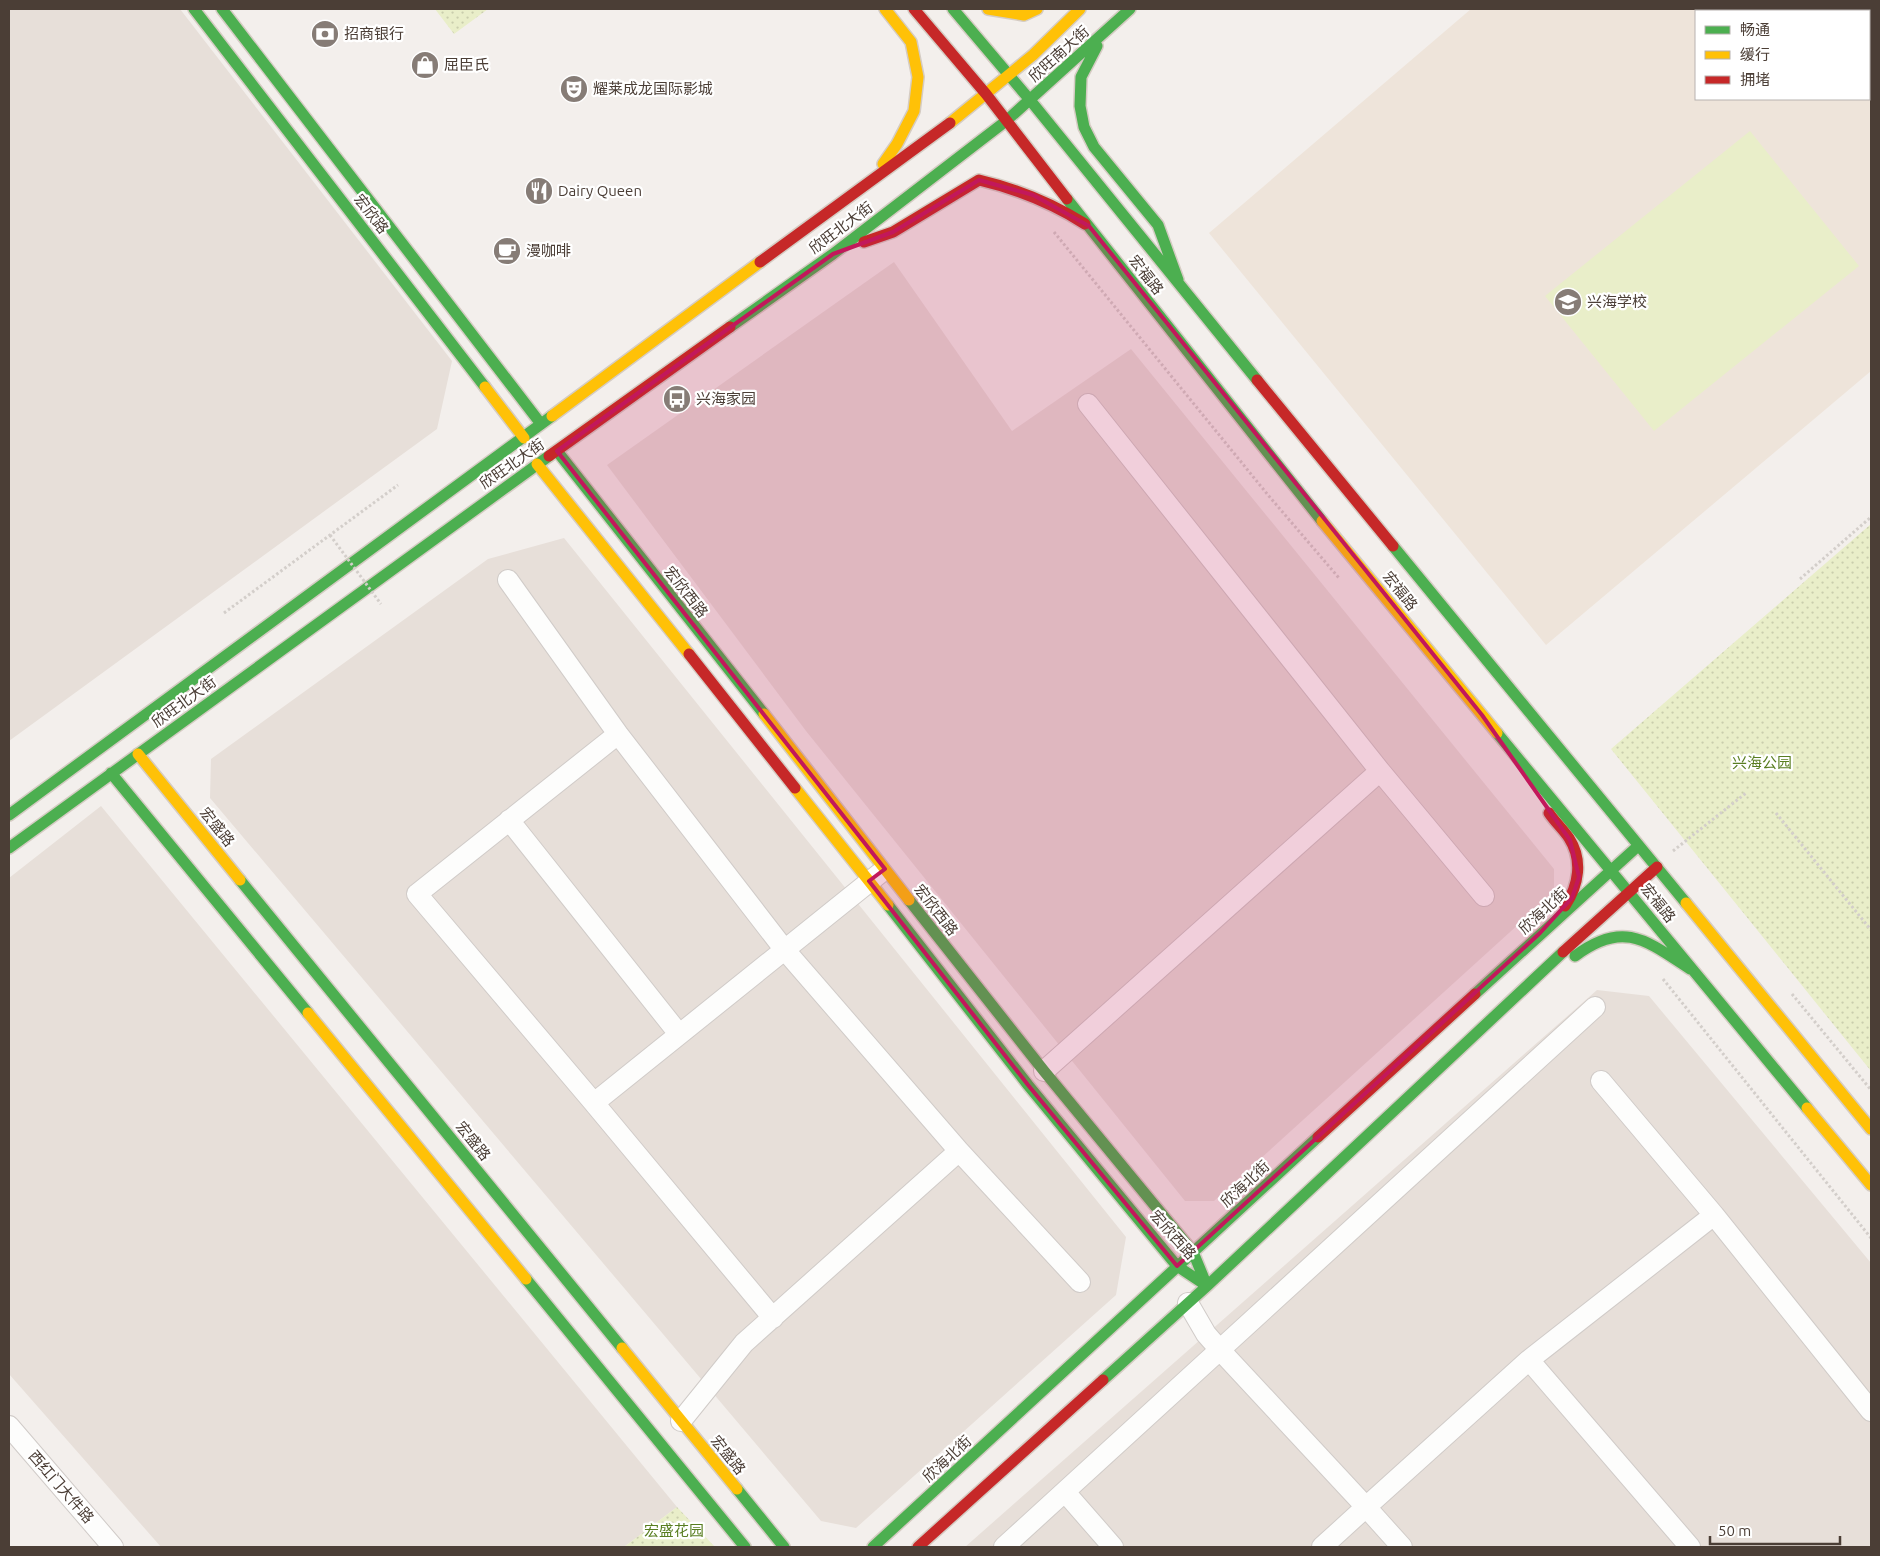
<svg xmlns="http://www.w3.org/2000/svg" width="1880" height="1556" font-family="Ubuntu,'Noto Sans SC',sans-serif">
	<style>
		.residential { fill: #e7dfd9 }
		.education { fill: #eee4da; fill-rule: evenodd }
		.grass { fill: #e9eec9 }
		.park { fill: url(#park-dots) }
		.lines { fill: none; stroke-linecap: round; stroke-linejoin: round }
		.street-casing { stroke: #d0cbc8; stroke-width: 22 }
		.fast-casing { stroke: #d5ccc3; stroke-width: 14 }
		.slow-casing { stroke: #d5ccc3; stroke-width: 14 }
		.jam-casing { stroke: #d5ccc3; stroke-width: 14 }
		.path { stroke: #d3ceca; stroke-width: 3; stroke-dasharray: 2.5 2.5; stroke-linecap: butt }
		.street { stroke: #fdfdfc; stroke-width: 20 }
		.fast { stroke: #4caf50; stroke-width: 11 }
		.slow { stroke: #ffc107; stroke-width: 11 }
		.jam { stroke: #c62828; stroke-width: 11 }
		.path-bridge { stroke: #d3ceca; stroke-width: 3; stroke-dasharray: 2.5 2.5; stroke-linecap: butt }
		.marked { fill: #c2185b; fill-opacity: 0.2; stroke: #c2185b; stroke-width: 4; stroke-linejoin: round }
		.labels { text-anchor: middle; stroke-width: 4.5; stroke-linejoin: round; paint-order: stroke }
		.poi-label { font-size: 15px; fill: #4b3e36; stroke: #fff; text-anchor: start }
		.street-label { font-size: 15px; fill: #4b3e36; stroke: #fff }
		.park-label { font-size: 15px; fill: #597e21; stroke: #fff }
	</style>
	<defs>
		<pattern id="park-dots" width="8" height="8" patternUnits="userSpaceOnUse" patternTransform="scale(1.25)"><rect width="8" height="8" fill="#e9eec9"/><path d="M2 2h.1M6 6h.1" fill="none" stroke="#c9cdad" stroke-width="1.8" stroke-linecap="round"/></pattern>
	</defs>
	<rect width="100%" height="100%" fill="#f3efec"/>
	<!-- residential -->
	<path class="residential" d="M 9,9 L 180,9 L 452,361 L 437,429 L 9,741 Z
		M 894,262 L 1012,431 L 1131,349 L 1554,869 L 1554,892 L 1214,1201 L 1185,1201 L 806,731 L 607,465 Z
		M 564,538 L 1126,1237 L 1116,1295 L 856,1528 L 821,1521 L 210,798 L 211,759 L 488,559 Z
		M 101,806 L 677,1507 L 624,1547 L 161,1547 L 9,1374 L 9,878 Z
		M 1597,990 L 1649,996 L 1871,1263 L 1871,1547 L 965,1547 Z"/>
	<!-- education -->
	<path class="education" d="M 1471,9 L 1871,9 L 1871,371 L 1546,645 L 1209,233 ZM 1696,11 L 1869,11 L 1869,99 L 1696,99 Z"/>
	<!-- grass -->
	<path class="grass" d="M 1750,131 L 1859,266 L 1654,431 L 1545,296 Z"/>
	<!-- park -->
	<path class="park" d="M 435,9 L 488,9 L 454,34 Z
		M 1871,524 L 1871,1071 L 1611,749 Z
		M 677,1507 L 715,1547 L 624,1547 Z"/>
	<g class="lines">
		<defs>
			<path id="street" d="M 508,580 L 618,734 L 784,949 L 959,1151 L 1080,1282
				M 1380,771 L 1484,896
				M 509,820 L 679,1034
				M 1044,1071 L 1380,771 L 1088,404
				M 1601,1081 L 1714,1215 L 1871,1411
				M 594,1103 L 417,894 L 618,734
				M 1188,1303 L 1206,1334 L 1220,1350 L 1366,1507 L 1529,1360 L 1714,1215
				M 773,1318 L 594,1103 L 879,874
				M 1529,1360 L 1690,1547
				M 681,1421 L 744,1343 L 959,1151
				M 9,1426 L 113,1547
				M 1065,1492 L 1113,1547
				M 1004,1547 L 1595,1007
				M 1322,1547 L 1366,1507 L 1402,1547"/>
			<path id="fast" d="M 194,9 L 485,387
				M 222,9 L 541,424
				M 953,9 L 1030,100 L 1257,380
				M 1097,46 L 1081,77 L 1080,106 L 1084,127 L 1094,147 L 1158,225 L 1178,280
				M 1067,199 L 1322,521
				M 730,327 L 833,254 L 1006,121 L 1130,9
				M 557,451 L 764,714
				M 1393,546 L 1686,903
				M 1497,733 L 1807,1108
				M 111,773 L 308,1013
				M 9,815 L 552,416
				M 9,848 L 549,456
				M 240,880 L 622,1348
				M 909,900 L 1044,1071 L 1193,1252 L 1207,1286
				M 888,905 L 1028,1085 L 1177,1266 L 1207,1286
				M 1575,956 C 1623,920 1646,940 1690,969
				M 1475,994 L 1638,846
				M 526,1279 L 745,1547
				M 1103,1380 L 1207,1286 L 1563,952
				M 737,1489 L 784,1547
				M 873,1547 L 1318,1137"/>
			<path id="slow" d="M 988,9 L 1024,15 L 1037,9
				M 950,123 L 1033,55 L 1080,9
				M 883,164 L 897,144 L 914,111 L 918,77 L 911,42 L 885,9
				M 485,387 L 524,438
				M 552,416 L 760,262
				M 537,464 L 689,654
				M 1322,521 L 1497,733
				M 764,714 L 909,900
				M 138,754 L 240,880
				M 795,788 L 888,905
				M 1686,903 L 1871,1129
				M 308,1013 L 526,1279
				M 1807,1108 L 1871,1185
				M 622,1348 L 737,1489"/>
			<path id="jam" d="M 914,9 L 986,94 L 1067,199
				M 864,242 L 893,232 L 979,180 C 1017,189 1052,203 1085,224
				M 760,262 L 950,123
				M 1257,380 L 1393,546
				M 549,456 L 730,327
				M 689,654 L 795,788
				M 1549,813 C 1555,822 1563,829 1569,838 C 1583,860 1579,885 1565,906
				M 1563,952 L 1657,867
				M 1318,1137 L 1475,994
				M 918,1547 L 1103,1380"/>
		</defs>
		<!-- street casing -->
		<use href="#street" class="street-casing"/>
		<!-- fast casing -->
		<use href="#fast" class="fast-casing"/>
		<!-- slow casing -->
		<use href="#slow" class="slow-casing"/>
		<!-- jam casing -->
		<use href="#jam" class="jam-casing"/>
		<!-- path -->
		<path class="path" d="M 1054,232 L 1268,495 L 1339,578
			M 1800,579 L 1871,517
			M 224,613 L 398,485
			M 1776,813 L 1871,930
			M 1673,851 L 1746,793
			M 1663,979 L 1871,1238
			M 1792,994 L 1871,1090"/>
		<!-- street -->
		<use href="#street" class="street"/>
		<!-- fast -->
		<use href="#fast" class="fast"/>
		<!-- slow -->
		<use href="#slow" class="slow"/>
		<!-- jam -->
		<use href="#jam" class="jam"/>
		<!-- path-bridge -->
		<path class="path-bridge" d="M 330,535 L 381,604"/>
	</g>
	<!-- marked area -->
	<path class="marked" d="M 979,180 L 1033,195 L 1089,226 L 1482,715 L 1570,840 L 1579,877 L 1572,898 L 1540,933 L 1177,1266 L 1028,1085 L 869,881 L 885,869 L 557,451 L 833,254 L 893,232 Z"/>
	<!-- icons -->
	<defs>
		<symbol id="bank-disc" viewBox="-11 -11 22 22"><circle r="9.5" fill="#867c76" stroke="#fff"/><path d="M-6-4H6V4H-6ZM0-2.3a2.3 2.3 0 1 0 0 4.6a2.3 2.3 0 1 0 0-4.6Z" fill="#fff"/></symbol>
		<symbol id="shop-disc" viewBox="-11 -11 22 22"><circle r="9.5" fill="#867c76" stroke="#fff"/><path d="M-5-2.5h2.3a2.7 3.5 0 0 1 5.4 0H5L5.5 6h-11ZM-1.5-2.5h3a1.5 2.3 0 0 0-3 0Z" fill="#fff"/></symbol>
		<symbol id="theatre-disc" viewBox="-11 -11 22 22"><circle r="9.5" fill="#867c76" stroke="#fff"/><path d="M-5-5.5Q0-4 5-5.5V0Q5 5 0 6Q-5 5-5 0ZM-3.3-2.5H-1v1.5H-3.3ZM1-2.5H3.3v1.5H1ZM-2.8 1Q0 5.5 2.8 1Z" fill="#fff"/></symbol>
		<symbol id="restaurant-disc" viewBox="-11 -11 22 22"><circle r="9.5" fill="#867c76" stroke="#fff"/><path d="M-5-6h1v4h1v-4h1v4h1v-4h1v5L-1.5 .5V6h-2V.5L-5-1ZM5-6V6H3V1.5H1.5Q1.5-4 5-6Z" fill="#fff"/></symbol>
		<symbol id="cafe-disc" viewBox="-11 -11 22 22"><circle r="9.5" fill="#867c76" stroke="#fff"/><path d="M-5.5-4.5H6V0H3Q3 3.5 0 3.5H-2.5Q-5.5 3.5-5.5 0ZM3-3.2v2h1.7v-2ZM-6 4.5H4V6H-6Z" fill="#fff"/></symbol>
		<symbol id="school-disc" viewBox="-11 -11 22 22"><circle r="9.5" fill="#867c76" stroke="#fff"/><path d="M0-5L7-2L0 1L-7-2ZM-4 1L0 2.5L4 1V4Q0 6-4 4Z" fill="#fff"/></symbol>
		<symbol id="bus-disc" viewBox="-11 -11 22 22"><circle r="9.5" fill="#867c76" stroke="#fff"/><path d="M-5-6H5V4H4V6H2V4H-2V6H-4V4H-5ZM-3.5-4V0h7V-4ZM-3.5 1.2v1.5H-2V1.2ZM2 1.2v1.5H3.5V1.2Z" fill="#fff"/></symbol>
	</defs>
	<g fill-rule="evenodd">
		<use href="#bank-disc" x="309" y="18" width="32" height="32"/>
		<use href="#shop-disc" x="409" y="49" width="32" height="32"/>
		<use href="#theatre-disc" x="558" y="73" width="32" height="32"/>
		<use href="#restaurant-disc" x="523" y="175" width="32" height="32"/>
		<use href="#cafe-disc" x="491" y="235" width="32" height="32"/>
		<use href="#school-disc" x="1552" y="286" width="32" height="32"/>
		<use href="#bus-disc" x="661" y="383" width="32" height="32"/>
	</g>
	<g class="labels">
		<!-- poi labels -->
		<g class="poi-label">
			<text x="344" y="39">招商银行</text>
			<text x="444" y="70">屈臣氏</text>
			<text x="593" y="94">耀莱成龙国际影城</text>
			<text x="558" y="196">Dairy Queen</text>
			<text x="526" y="256">漫咖啡</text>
			<text x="1587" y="307">兴海学校</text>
			<text x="696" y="404">兴海家园</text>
		</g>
		<!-- street labels -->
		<g class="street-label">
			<text transform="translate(1059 54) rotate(-42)" y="5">欣旺南大街</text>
			<text transform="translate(371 214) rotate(52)" y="5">宏欣路</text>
			<text transform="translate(841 228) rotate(-37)" y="5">欣旺北大街</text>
			<text transform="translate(1146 275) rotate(52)" y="5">宏福路</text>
			<text transform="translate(512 464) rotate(-35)" y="5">欣旺北大街</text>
			<text transform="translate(1400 591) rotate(51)" y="5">宏福路</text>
			<text transform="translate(686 592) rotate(52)" y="5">宏欣西路</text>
			<text transform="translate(184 702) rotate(-36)" y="5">欣旺北大街</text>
			<text transform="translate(217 827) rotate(51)" y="5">宏盛路</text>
			<text transform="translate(1658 903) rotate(51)" y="5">宏福路</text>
			<text transform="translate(936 910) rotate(52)" y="5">宏欣西路</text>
			<text transform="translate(1543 911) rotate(-43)" y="5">欣海北街</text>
			<text transform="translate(473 1141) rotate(51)" y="5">宏盛路</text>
			<text transform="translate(1245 1184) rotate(-43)" y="5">欣海北街</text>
			<text transform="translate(1173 1235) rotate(48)" y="5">宏欣西路</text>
			<text transform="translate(728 1455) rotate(51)" y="5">宏盛路</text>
			<text transform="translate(947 1459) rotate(-43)" y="5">欣海北街</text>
			<text transform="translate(61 1487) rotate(49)" y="5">西红门大件路</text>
		</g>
		<!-- park labels -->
		<g class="park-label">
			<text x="1762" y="768">兴海公园</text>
			<text x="674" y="1536">宏盛花园</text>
		</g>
	</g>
	<!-- border -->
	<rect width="1880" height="1556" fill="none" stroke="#4b3e36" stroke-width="20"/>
	<!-- legend -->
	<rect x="1695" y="10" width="175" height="90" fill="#ffffff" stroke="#b7b2af"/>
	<rect x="1705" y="26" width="25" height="8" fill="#4caf50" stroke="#b7b2af"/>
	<text x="1740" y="35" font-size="15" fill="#4b3e36">畅通</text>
	<rect x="1705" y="51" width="25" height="8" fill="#ffc107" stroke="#b7b2af"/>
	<text x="1740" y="60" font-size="15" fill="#4b3e36">缓行</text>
	<rect x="1705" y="76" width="25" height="8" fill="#c62828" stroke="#b7b2af"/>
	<text x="1740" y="85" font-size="15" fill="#4b3e36">拥堵</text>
	<!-- scale -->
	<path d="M1710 1536v8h130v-8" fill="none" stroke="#4b3e36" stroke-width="2.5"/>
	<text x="1718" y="1536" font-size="15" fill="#4b3e36" stroke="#ffffff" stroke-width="4" paint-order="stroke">50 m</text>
</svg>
